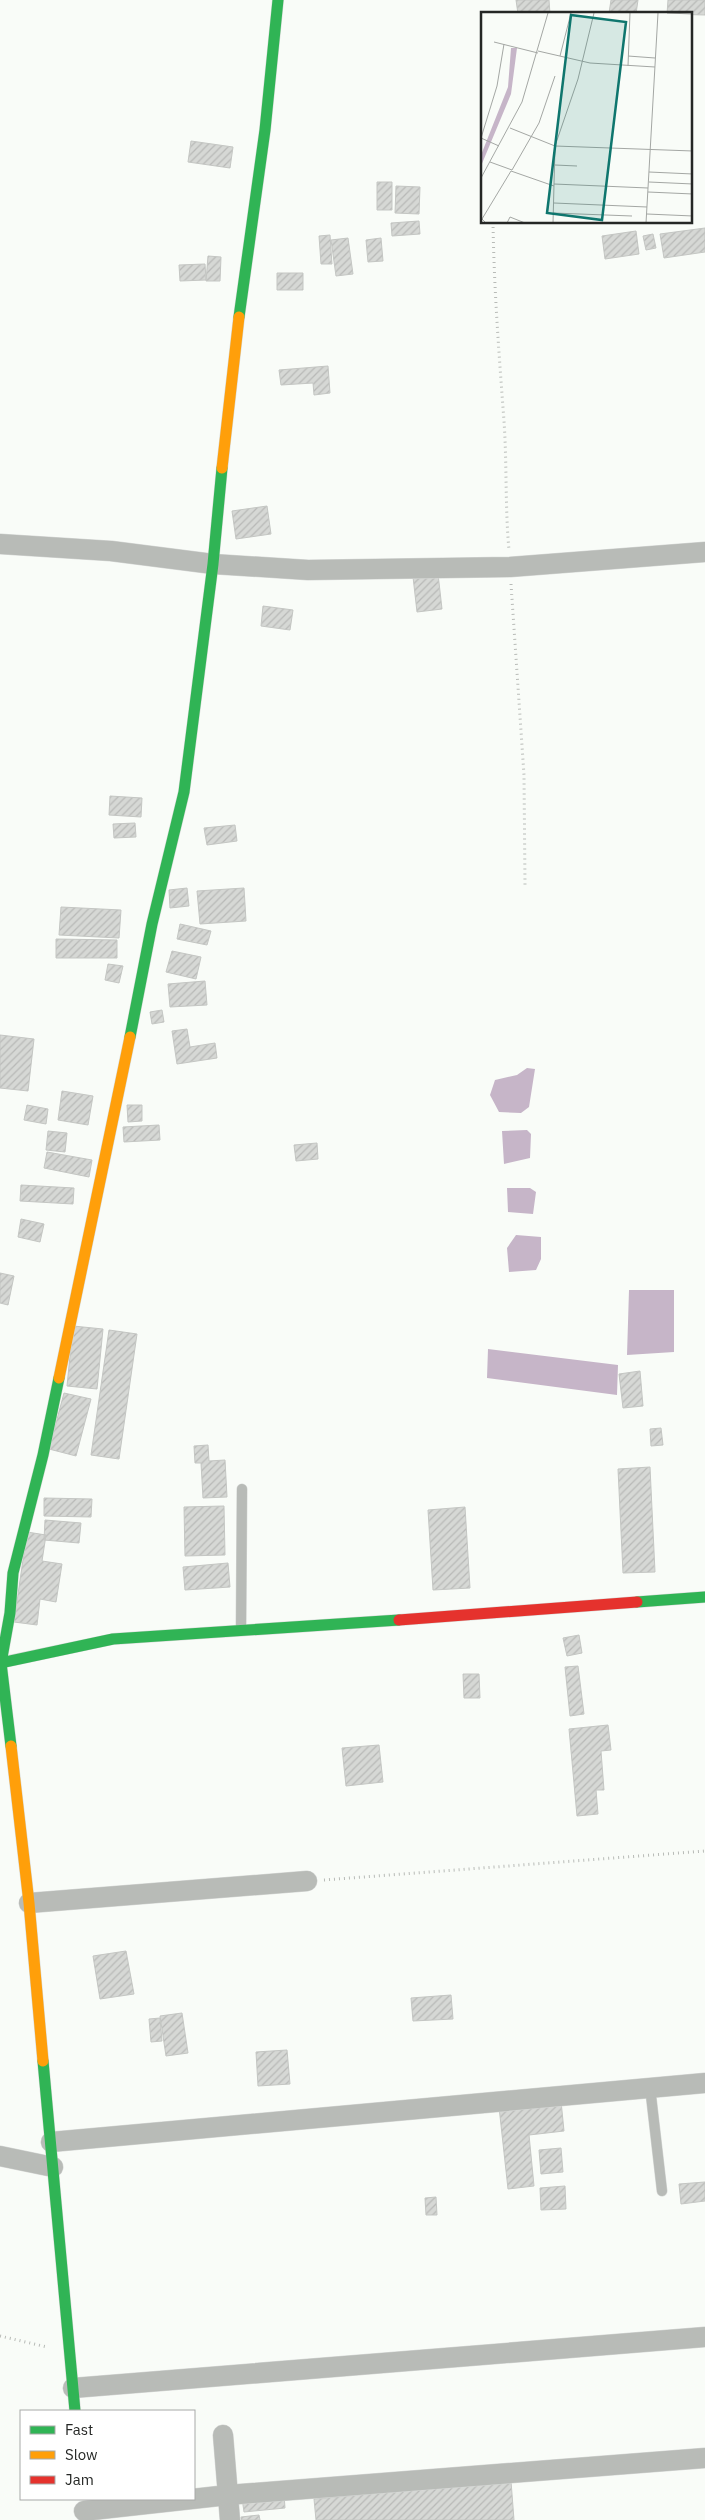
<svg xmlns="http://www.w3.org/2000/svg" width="705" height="2520" font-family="'IBM Plex Sans',sans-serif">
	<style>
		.water { fill: #c6b5c8 }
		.building { fill: url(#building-hatch); stroke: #c4c6c3 }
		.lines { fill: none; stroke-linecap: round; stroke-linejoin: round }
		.lane-casing { stroke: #d7d9d7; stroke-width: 11 }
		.street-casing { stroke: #d7d9d7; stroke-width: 21 }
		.fast-casing { stroke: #d7d9d7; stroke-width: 12 }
		.slow-casing { stroke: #d7d9d7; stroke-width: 12 }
		.jam-casing { stroke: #d7d9d7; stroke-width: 12 }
		.path { stroke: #b8bbb7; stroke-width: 3; stroke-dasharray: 1 4; stroke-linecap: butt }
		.lane { stroke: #b8bbb7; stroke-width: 10 }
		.street { stroke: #b8bbb7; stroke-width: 20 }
		.fast { stroke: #30b455; stroke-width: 11 }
		.slow { stroke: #ff9f0a; stroke-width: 11 }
		.jam { stroke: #e5322d; stroke-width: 11 }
		.inset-road { fill: none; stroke: #a4a7a4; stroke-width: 1 }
		.view { fill: #0f766e; fill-opacity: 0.15; stroke: #0f766e; stroke-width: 2.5 }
		.inset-edge { fill: none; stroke: #252725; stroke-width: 2.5 }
	</style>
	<defs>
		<pattern id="building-hatch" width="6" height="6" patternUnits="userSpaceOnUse" patternTransform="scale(1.25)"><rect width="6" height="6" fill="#d6d8d5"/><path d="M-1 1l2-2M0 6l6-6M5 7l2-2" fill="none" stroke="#b8b9b7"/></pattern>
	</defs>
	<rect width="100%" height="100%" fill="#f9fcf8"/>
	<!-- water -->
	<path class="water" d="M 527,1068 L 535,1069 L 529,1107 L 521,1113 L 499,1112 L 490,1095 L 495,1080 L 517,1075 Z
		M 527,1130 L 531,1134 L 530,1158 L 504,1164 L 502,1131 Z
		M 507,1188 L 530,1188 L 536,1192 L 533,1214 L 508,1212 Z
		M 516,1235 L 541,1237 L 541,1259 L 536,1270 L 509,1272 L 507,1248 Z
		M 629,1290 L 674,1290 L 674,1352 L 627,1355 Z
		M 488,1349 L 618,1365 L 617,1395 L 487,1378 Z"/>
	<!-- building -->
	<path class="building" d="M 516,0 L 549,0 L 550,14 L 518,14 Z
		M 611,0 L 638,0 L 636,14 L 609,13 Z
		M 668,0 L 705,0 L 705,15 L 667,14 Z
		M 191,141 L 233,147 L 230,168 L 188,162 Z
		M 377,182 L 392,182 L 392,210 L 377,210 Z
		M 396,186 L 420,187 L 419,214 L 395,213 Z
		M 419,221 L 420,234 L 392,236 L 391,223 Z
		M 705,228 L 705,252 L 664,258 L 660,234 Z
		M 636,231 L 639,254 L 605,259 L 602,236 Z
		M 653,234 L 656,248 L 646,250 L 643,236 Z
		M 330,235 L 332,264 L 321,264 L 319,236 Z
		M 348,238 L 353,274 L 336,276 L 331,240 Z
		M 381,238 L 383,261 L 368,262 L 366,240 Z
		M 208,256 L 221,257 L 220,281 L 206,281 Z
		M 205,264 L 206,280 L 180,281 L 179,265 Z
		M 277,273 L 303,273 L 303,290 L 277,290 Z
		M 328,366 L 330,393 L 314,395 L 313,383 L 281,385 L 279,370 Z
		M 267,506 L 271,534 L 236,539 L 232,511 Z
		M 437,565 L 442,609 L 417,612 L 412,568 Z
		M 263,606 L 293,610 L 290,630 L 261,626 Z
		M 110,796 L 142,798 L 141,817 L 109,815 Z
		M 135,823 L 136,837 L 114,838 L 113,824 Z
		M 235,825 L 237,841 L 207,845 L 204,828 Z
		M 187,888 L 189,906 L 170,908 L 169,890 Z
		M 244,888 L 246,921 L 200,924 L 197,891 Z
		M 61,907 L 121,910 L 119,938 L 59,935 Z
		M 180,924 L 211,931 L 207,945 L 177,939 Z
		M 56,939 L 117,940 L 117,958 L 56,958 Z
		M 172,951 L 201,957 L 196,979 L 166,972 Z
		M 108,964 L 123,966 L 119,983 L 105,980 Z
		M 205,981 L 207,1005 L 170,1007 L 168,984 Z
		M 162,1010 L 164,1022 L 152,1024 L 150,1012 Z
		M 187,1029 L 190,1047 L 215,1043 L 217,1058 L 177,1064 L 172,1031 Z
		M 0,1035 L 34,1039 L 28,1091 L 0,1088 Z
		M 62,1091 L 93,1096 L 88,1125 L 58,1120 Z
		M 27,1105 L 48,1109 L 46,1124 L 24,1120 Z
		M 127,1105 L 142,1105 L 142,1121 L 128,1122 Z
		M 159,1125 L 160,1140 L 124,1142 L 123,1127 Z
		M 48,1131 L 67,1133 L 65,1152 L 46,1150 Z
		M 317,1143 L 318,1159 L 296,1161 L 294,1145 Z
		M 47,1152 L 92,1160 L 89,1177 L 44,1168 Z
		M 21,1185 L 74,1188 L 73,1204 L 20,1201 Z
		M 21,1219 L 44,1224 L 40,1242 L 18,1237 Z
		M 0,1273 L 14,1276 L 8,1305 L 0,1303 Z
		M 73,1326 L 103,1329 L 97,1389 L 67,1386 Z
		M 109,1330 L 137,1334 L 119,1459 L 91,1455 Z
		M 640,1371 L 643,1406 L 623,1408 L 619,1374 Z
		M 64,1393 L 91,1399 L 76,1456 L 49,1449 Z
		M 661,1428 L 663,1445 L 651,1446 L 650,1429 Z
		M 208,1445 L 209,1461 L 225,1460 L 227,1497 L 203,1498 L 201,1463 L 195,1463 L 194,1446 Z
		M 650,1467 L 655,1572 L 623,1573 L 618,1469 Z
		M 44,1498 L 92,1499 L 91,1517 L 44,1516 Z
		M 224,1506 L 225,1555 L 185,1556 L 184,1507 Z
		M 465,1507 L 470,1588 L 433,1590 L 428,1510 Z
		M 45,1520 L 81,1523 L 79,1543 L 44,1540 Z
		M 27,1532 L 46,1535 L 42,1561 L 62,1564 L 56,1602 L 40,1599 L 37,1625 L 14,1622 Z
		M 228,1563 L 230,1587 L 185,1590 L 183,1567 Z
		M 579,1635 L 582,1653 L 567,1656 L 563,1638 Z
		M 578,1666 L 584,1714 L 570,1716 L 565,1667 Z
		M 463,1674 L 479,1674 L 480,1698 L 464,1698 Z
		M 608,1725 L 611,1750 L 601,1751 L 604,1790 L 596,1790 L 598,1814 L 577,1816 L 569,1729 Z
		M 379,1745 L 383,1782 L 346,1786 L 342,1748 Z
		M 126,1951 L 134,1994 L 100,1999 L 93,1956 Z
		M 451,1995 L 453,2019 L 413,2021 L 411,1998 Z
		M 182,2013 L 188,2053 L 166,2056 L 160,2016 Z
		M 160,2018 L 162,2041 L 151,2042 L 149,2019 Z
		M 287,2050 L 290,2084 L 258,2086 L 256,2052 Z
		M 561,2101 L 564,2131 L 529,2135 L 534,2186 L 508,2189 L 499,2107 Z
		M 561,2148 L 563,2172 L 541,2174 L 539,2150 Z
		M 705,2182 L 705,2201 L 681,2204 L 679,2184 Z
		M 565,2186 L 566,2209 L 541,2210 L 540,2188 Z
		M 436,2197 L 437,2215 L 426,2215 L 425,2198 Z
		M 511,2481 L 514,2520 L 316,2520 L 314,2499 Z
		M 284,2495 L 285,2508 L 244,2512 L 242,2498 Z
		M 259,2515 L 260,2520 L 241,2520 L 241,2517 Z"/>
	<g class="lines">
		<defs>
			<path id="lane" d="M 241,1630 L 242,1489
				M 650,2087 L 662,2191"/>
			<path id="street" d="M 0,544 L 111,551 L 213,564 L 308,570 L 510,567 L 705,552
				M 29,1903 L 307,1881
				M 51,2142 L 705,2083
				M 0,2156 L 53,2167
				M 73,2388 L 705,2337
				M 223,2435 L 230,2520
				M 84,2511 L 228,2495 L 705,2458"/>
			<path id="fast" d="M 239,317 L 265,130 L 278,0
				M 130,1037 L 152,924 L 184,792 L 213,564 L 222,468
				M 637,1602 L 705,1597
				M 0,1663 L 113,1639 L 399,1620
				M 11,1746 L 1,1663 L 10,1613 L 13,1573 L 43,1455 L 59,1378
				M 43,2061 L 75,2411"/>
			<path id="slow" d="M 222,468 L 239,317
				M 59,1378 L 130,1037
				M 11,1746 L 29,1903 L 43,2061"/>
			<path id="jam" d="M 399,1620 L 637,1602"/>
		</defs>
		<!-- lane casing -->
		<use href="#lane" class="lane-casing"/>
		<!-- street casing -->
		<use href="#street" class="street-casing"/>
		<!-- fast casing -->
		<use href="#fast" class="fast-casing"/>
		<!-- slow casing -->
		<use href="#slow" class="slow-casing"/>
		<!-- jam casing -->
		<use href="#jam" class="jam-casing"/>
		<!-- path -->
		<path class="path" d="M 493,222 C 494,289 499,354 504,421 C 507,464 505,507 509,550
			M 511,584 L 524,775 L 525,885
			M 324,1880 L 705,1851
			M 0,2336 L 47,2347"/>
		<!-- lane -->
		<use href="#lane" class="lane"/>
		<!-- street -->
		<use href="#street" class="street"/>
		<!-- fast -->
		<use href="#fast" class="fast"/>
		<!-- slow -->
		<use href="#slow" class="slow"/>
		<!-- jam -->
		<use href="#jam" class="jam"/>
	</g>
	<!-- overview -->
	<g transform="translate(481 12)">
		<rect width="211" height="211" fill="#f9fcf8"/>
		<path d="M 30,36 L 36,36 L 30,82 L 0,154 L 0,143 L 27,75 Z" fill="#c6b5c8"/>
		<path class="inset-road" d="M 186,1 L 212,2M 13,30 L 57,41M 57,39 L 109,51 L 174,55M 79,44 L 90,1M 147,44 L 174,46M 147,54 L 149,1M 29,116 L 74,134 L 212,139M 18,134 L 0,126 L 16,74 L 23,32M 9,150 L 31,158 L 58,111 L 74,64M 74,153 L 96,154M 168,160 L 212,162M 0,166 L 41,90 L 67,1M 168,170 L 212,172M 73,172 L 167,176M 167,180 L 212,182M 73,191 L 166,195M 72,201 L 151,204M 166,202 L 212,204M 5,211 L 1,207 L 30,159 L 73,174M 26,211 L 29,205 L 44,211M 72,211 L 74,134 L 97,67 L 113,1M 165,211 L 177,1"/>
		<path class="view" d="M 90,3 L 145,10 L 121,208 L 66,201 Z"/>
		<rect width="211" height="211" class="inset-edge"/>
	</g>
	<!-- legend -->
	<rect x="20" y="2410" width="175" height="90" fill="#ffffff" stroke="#a8a9a8"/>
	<rect x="30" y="2426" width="25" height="8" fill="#30b455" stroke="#a8a9a8"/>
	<text x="65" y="2435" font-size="15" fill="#252725">Fast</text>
	<rect x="30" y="2451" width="25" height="8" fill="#ff9f0a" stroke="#a8a9a8"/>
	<text x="65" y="2460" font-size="15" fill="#252725">Slow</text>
	<rect x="30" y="2476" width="25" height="8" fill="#e5322d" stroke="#a8a9a8"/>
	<text x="65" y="2485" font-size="15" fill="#252725">Jam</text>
</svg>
